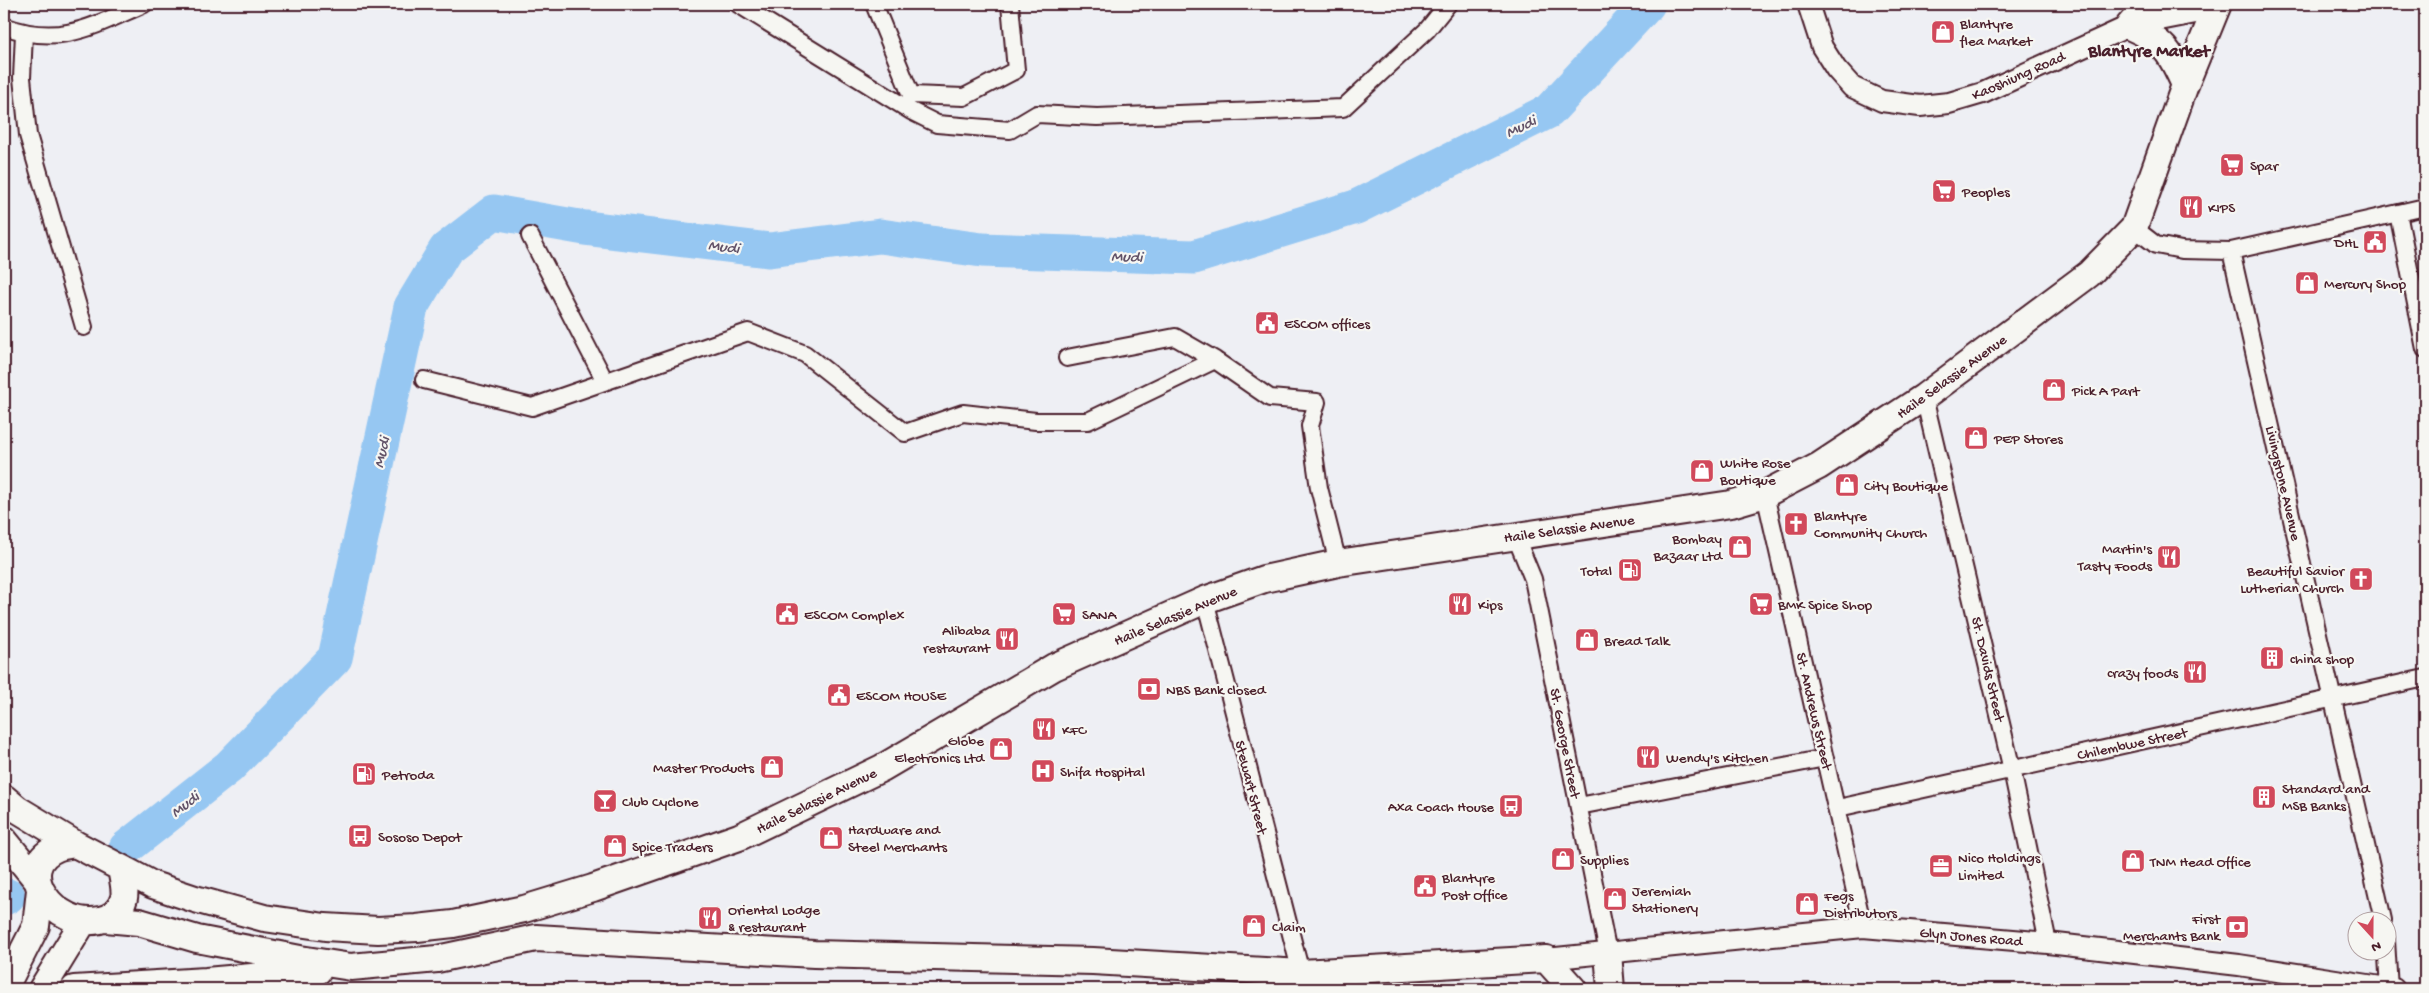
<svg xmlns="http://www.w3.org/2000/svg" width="2429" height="993" font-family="'Gochi Hand',sans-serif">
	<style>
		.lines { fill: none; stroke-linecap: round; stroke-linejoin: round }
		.river { stroke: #96c7f2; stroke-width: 35 }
		.minor-casing { stroke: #4a1f2b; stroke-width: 20 }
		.tertiary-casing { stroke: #4a1f2b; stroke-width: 24 }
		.trunk-casing { stroke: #4a1f2b; stroke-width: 30 }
		.minor { stroke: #f6f6f2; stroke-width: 16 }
		.tertiary { stroke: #f6f6f2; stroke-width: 20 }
		.trunk { stroke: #f6f6f2; stroke-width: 26 }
		.labels { text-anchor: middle; stroke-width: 4.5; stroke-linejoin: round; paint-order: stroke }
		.poi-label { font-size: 15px; fill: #4a1f2b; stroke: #f6f6f2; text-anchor: start }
		.street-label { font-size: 15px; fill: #4a1f2b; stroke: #f6f6f2 }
		.water-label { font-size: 16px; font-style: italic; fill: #615167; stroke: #f6f6f2 }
		.quarter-label { font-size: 18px; font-weight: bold; fill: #4a1f2b; stroke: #f6f6f2 }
	</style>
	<rect width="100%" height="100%" fill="#eeeff4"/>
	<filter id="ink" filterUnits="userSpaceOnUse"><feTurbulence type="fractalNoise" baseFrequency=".02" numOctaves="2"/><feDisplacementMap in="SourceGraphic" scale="10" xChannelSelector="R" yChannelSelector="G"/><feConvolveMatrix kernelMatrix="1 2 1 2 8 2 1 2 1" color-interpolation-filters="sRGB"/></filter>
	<g filter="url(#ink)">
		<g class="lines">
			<!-- river -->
			<path class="river" d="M 126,848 L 229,767 L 335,658 L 411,307 L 446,249 L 494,212 L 585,228 L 769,250 L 880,236 L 982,250 L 1194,257 L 1356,207 L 1549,111 L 1648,4
				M 4,898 L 8,896"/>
			<defs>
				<path id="minor" d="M 738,4 L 911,111 L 937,124 L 1010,130 L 1037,114 L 1097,117 L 1343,108 L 1427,30 L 1448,4
					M 874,4 L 911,95 L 964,97 L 1016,70 L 1010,4
					M 4,26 C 60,47 93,26 144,4
					M 24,33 L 22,78 L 28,135 L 84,327
					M 2398,213 L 2425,349
					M 2134,228 L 2156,245 L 2182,250 L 2231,251 L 2425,207
					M 530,236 L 605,381
					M 2231,251 L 2383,920
					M 1067,358 L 1175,337 L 1215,360 L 1270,398 L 1317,402 L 1310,426 L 1319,488 L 1338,563
					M 424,380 L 532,407 L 748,332 L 805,354 L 905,433 L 963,413 L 1036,421 L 1088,421 L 1215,360
					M 1924,397 L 2012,770 L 2048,943
					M 1765,494 L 1863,927
					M 1515,535 L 1533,579 L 1608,953
					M 1205,600 L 1301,973 L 1303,989
					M 1579,806 L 1825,758
					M 1838,808 L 2425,678
					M 2386,940 L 2389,989"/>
				<path id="tertiary" d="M 1808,4 L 1822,47 L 1836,69 L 1852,87 L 1882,101 L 1920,106 L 1949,103 L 1983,93 L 2129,26 L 2216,9
					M 1546,959 L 1863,927 L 2048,943 L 2239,965 L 2394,989"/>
				<path id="trunk" d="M 2148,4 L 2129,26 C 2164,41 2170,51 2185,85
					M 4,798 L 17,809 L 75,844
					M 4,840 L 36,879
					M 75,844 L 121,868 C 122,876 126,889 124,898 C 121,910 111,918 100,920 C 55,930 10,868 57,848 C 62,846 70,845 75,844 Z
					M 121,868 L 153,885 L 195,899 L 264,918 L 325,927 L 378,930 L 417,928 L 453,924 L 524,909 L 593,888 L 739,837 L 882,768 L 1054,667 L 1205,600 L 1264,579 L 1338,563 L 1731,504 L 1765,494 L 1819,466 L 1924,397 L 2089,274 L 2134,228 L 2185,85 L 2218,4
					M 106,919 L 139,922 L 197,939 L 300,959 L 351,967 L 437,959 L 536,938 L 814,954 L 1093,961 L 1301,973 L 1546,959 L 1573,989
					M 1608,953 L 1611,989
					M 4,989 L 36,926 L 40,890
					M 42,989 L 83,922
					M 74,989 L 206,981 L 318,971"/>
			</defs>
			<!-- minor casing -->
			<use href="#minor" class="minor-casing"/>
			<!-- tertiary casing -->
			<use href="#tertiary" class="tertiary-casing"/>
			<!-- trunk casing -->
			<use href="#trunk" class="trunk-casing"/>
			<!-- minor -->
			<use href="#minor" class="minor"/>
			<!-- tertiary -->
			<use href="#tertiary" class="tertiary"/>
			<!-- trunk -->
			<use href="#trunk" class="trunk"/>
		</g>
	</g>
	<!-- icons -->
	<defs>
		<symbol id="shop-square" viewBox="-11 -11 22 22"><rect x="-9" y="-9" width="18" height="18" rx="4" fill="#d1495b" stroke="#f6f6f2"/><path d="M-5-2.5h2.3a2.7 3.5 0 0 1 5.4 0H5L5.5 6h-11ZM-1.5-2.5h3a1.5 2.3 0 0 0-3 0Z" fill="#fff"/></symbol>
		<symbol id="supermarket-square" viewBox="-11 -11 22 22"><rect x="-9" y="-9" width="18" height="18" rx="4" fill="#d1495b" stroke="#f6f6f2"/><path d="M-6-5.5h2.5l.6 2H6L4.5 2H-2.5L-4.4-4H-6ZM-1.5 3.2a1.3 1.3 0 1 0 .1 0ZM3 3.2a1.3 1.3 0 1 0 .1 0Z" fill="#fff"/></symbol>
		<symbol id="restaurant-square" viewBox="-11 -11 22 22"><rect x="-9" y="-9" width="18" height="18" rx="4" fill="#d1495b" stroke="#f6f6f2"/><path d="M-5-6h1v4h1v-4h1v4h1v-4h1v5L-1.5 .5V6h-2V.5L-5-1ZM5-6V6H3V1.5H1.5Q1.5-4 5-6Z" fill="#fff"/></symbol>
		<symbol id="civic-square" viewBox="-11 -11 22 22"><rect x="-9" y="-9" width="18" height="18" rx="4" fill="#d1495b" stroke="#f6f6f2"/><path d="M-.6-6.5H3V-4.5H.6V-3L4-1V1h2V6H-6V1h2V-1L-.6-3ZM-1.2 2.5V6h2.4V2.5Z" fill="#fff"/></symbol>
		<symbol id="church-square" viewBox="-11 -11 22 22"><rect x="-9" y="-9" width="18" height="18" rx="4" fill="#d1495b" stroke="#f6f6f2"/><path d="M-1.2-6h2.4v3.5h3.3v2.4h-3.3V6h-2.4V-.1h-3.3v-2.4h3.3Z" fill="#fff"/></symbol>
		<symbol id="fuel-square" viewBox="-11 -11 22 22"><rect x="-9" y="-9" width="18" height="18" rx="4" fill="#d1495b" stroke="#f6f6f2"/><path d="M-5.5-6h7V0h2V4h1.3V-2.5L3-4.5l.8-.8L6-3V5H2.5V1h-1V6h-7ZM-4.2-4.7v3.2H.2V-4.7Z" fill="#fff"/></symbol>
		<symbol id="building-square" viewBox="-11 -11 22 22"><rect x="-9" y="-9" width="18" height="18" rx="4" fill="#d1495b" stroke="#f6f6f2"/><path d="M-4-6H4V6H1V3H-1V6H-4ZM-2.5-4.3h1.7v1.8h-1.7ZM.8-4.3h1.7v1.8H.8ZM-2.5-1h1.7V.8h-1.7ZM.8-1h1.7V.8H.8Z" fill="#fff"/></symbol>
		<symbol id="bank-square" viewBox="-11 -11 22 22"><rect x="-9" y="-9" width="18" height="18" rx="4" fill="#d1495b" stroke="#f6f6f2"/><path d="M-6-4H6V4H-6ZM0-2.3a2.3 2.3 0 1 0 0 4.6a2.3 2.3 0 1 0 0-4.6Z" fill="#fff"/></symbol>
		<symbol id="hospital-square" viewBox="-11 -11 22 22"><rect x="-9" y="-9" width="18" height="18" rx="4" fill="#d1495b" stroke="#f6f6f2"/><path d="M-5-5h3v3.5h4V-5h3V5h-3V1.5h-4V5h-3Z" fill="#fff"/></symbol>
		<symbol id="bar-square" viewBox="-11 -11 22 22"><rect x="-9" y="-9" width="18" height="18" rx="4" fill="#d1495b" stroke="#f6f6f2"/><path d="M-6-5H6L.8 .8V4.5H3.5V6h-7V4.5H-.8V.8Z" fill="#fff"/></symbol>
		<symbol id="bus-square" viewBox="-11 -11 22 22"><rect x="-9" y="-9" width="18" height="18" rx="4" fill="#d1495b" stroke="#f6f6f2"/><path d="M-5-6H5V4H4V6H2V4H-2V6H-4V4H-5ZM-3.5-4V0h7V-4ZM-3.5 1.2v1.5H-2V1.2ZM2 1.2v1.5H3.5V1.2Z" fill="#fff"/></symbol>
		<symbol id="office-square" viewBox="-11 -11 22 22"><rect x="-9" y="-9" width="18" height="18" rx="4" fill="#d1495b" stroke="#f6f6f2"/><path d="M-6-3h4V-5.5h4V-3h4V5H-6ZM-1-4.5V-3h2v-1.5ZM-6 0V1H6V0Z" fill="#fff"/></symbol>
	</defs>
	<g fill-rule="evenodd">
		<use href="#shop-square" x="1929" y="18" width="28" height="28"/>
		<use href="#supermarket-square" x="2218" y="151" width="28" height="28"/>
		<use href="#supermarket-square" x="1930" y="177" width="28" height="28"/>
		<use href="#restaurant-square" x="2177" y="193" width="28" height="28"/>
		<use href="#civic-square" x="2361" y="228" width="28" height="28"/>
		<use href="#shop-square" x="2293" y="269" width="28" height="28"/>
		<use href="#civic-square" x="1253" y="309" width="28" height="28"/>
		<use href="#shop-square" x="2040" y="376" width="28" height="28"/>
		<use href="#shop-square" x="1962" y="424" width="28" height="28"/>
		<use href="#shop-square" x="1688" y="457" width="28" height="28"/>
		<use href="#shop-square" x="1833" y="471" width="28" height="28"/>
		<use href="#church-square" x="1782" y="510" width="28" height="28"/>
		<use href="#shop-square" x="1726" y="533" width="28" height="28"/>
		<use href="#restaurant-square" x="2155" y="543" width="28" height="28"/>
		<use href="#fuel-square" x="1616" y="556" width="28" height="28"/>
		<use href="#church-square" x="2347" y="565" width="28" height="28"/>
		<use href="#restaurant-square" x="1446" y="590" width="28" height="28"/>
		<use href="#supermarket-square" x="1747" y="590" width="28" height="28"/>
		<use href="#civic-square" x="773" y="600" width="28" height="28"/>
		<use href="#supermarket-square" x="1050" y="600" width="28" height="28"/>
		<use href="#restaurant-square" x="993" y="625" width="28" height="28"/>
		<use href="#shop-square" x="1573" y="626" width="28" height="28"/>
		<use href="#building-square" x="2258" y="644" width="28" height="28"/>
		<use href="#restaurant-square" x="2181" y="658" width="28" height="28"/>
		<use href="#bank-square" x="1135" y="675" width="28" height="28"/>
		<use href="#civic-square" x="825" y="681" width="28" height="28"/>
		<use href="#restaurant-square" x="1030" y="715" width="28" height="28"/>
		<use href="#shop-square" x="987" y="735" width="28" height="28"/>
		<use href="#restaurant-square" x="1634" y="743" width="28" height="28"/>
		<use href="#shop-square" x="758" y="753" width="28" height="28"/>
		<use href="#hospital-square" x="1029" y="757" width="28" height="28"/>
		<use href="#fuel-square" x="350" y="760" width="28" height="28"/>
		<use href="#building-square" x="2250" y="783" width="28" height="28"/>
		<use href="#bar-square" x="591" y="787" width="28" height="28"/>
		<use href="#bus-square" x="1497" y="792" width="28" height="28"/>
		<use href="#bus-square" x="346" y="822" width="28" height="28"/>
		<use href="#shop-square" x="817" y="824" width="28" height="28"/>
		<use href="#shop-square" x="601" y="832" width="28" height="28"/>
		<use href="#shop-square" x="1549" y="845" width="28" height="28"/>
		<use href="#shop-square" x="2119" y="847" width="28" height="28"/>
		<use href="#office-square" x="1927" y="852" width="28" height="28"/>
		<use href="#civic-square" x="1411" y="872" width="28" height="28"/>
		<use href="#shop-square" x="1601" y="885" width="28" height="28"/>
		<use href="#shop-square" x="1793" y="890" width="28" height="28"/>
		<use href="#restaurant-square" x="696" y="904" width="28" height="28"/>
		<use href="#shop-square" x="1240" y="912" width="28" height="28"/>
		<use href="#bank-square" x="2223" y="913" width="28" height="28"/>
	</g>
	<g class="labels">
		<!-- poi labels -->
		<g class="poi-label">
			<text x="1960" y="28">Blantyre<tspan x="1960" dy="17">flea Market</tspan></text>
			<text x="2250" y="170">Spar</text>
			<text x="1962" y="196">Peoples</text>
			<text x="2208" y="212">KIPS</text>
			<text x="2358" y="247" text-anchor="end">DHL</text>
			<text x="2324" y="288">Mercury Shop</text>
			<text x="1284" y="328">ESCOM offices</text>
			<text x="2072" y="395">Pick A Part</text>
			<text x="1994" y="443">PEP Stores</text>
			<text x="1720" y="467">White Rose<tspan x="1720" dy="17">Boutique</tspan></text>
			<text x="1864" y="490">City Boutique</text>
			<text x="1814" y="520">Blantyre<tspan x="1814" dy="17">Community Church</tspan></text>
			<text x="1722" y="543" text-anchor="end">Bombay<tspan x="1722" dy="17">Bazaar Ltd</tspan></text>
			<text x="2152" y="553" text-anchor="end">Martin's<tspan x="2152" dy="17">Tasty Foods</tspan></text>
			<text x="1612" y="575" text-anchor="end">Total</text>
			<text x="2344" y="575" text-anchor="end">Beautiful Savior<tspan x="2344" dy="17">Lutherian Church</tspan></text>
			<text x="1478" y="609">Kips</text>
			<text x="1778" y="609">BMK Spice Shop</text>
			<text x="804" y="619">ESCOM Complex</text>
			<text x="1082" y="619">SANA</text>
			<text x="990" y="635" text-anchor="end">Alibaba<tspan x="990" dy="17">restaurant</tspan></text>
			<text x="1604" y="645">Bread Talk</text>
			<text x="2290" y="663">china shop</text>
			<text x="2178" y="677" text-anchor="end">crazy foods</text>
			<text x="1166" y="694">NBS Bank closed</text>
			<text x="856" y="700">ESCOM HOUSE</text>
			<text x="1062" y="734">KFC</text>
			<text x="984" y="745" text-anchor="end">Globe<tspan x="984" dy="17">Electronics Ltd</tspan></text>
			<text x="1666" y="762">Wendy's Kitchen</text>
			<text x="754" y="772" text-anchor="end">Master Products</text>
			<text x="1060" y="776">Shifa Hospital</text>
			<text x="382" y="779">Petroda</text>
			<text x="2282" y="793">Standard and<tspan x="2282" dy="17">MSB Banks</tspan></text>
			<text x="622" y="806">Club Cyclone</text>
			<text x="1494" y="811" text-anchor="end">Axa Coach House</text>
			<text x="848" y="834">Hardware and<tspan x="848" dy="17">Steel Merchants</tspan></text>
			<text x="378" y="841">Sososo Depot</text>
			<text x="632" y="851">Spice Traders</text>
			<text x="1958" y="862">Nico Holdings<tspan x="1958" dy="17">Limited</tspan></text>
			<text x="1580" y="864">Supplies</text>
			<text x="2150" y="866">TNM Head Office</text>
			<text x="1442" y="882">Blantyre<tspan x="1442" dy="17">Post Office</tspan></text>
			<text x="1632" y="895">Jeremiah<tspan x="1632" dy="17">Stationery</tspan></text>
			<text x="1824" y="900">Fegs<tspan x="1824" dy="17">Distributors</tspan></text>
			<text x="728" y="914">Oriental Lodge<tspan x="728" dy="17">&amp; restaurant</tspan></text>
			<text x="2220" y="923" text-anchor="end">First<tspan x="2220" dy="17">Merchants Bank</tspan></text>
			<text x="1272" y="931">Claim</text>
		</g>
		<!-- street labels -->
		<g class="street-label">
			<text transform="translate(2018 75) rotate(-24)" y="5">Kaoshiung Road</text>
			<text transform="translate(1951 376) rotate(-36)" y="5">Haile Selassie Avenue</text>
			<text transform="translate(2284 483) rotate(77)" y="5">Livingstone Avenue</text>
			<text transform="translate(1569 528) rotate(-8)" y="5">Haile Selassie Avenue</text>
			<text transform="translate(1175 615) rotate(-23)" y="5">Haile Selassie Avenue</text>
			<text transform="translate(1989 669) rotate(77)" y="5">St. Davids Street</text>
			<text transform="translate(1815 711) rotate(77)" y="5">St. Andrews Street</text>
			<text transform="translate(1566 743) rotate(79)" y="5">St. George Street</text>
			<text transform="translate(2132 743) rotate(-12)" y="5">Chilembwe Street</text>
			<text transform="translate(1252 787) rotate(76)" y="5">Stewart Street</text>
			<text transform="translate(816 800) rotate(-26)" y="5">Haile Selassie Avenue</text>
			<text transform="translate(1971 936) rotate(5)" y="5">Glyn Jones Road</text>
		</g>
		<!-- water labels -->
		<g class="water-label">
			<text transform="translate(1520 125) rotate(-26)" y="6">Mudi</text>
			<text transform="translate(724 245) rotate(7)" y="6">Mudi</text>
			<text transform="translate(1127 255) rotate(2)" y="6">Mudi</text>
			<text transform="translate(380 452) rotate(-78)" y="6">Mudi</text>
			<text transform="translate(184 803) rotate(-38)" y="6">Mudi</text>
		</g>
		<!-- quarter labels -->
		<g class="quarter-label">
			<text x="2149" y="56">Blantyre Market</text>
		</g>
	</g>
	<!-- margin -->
	<rect width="2429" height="993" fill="none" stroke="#f6f6f2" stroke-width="20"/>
	<rect x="10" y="10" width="2409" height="973" fill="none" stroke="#4a1f2b" stroke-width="2" filter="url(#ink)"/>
	<!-- north arrow -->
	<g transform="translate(2372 936) rotate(159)"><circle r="24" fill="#f6f6f2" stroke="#b1a0a2"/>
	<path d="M0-4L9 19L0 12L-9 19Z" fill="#d1495b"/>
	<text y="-8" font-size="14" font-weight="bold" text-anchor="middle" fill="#4a1f2b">N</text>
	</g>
</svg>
